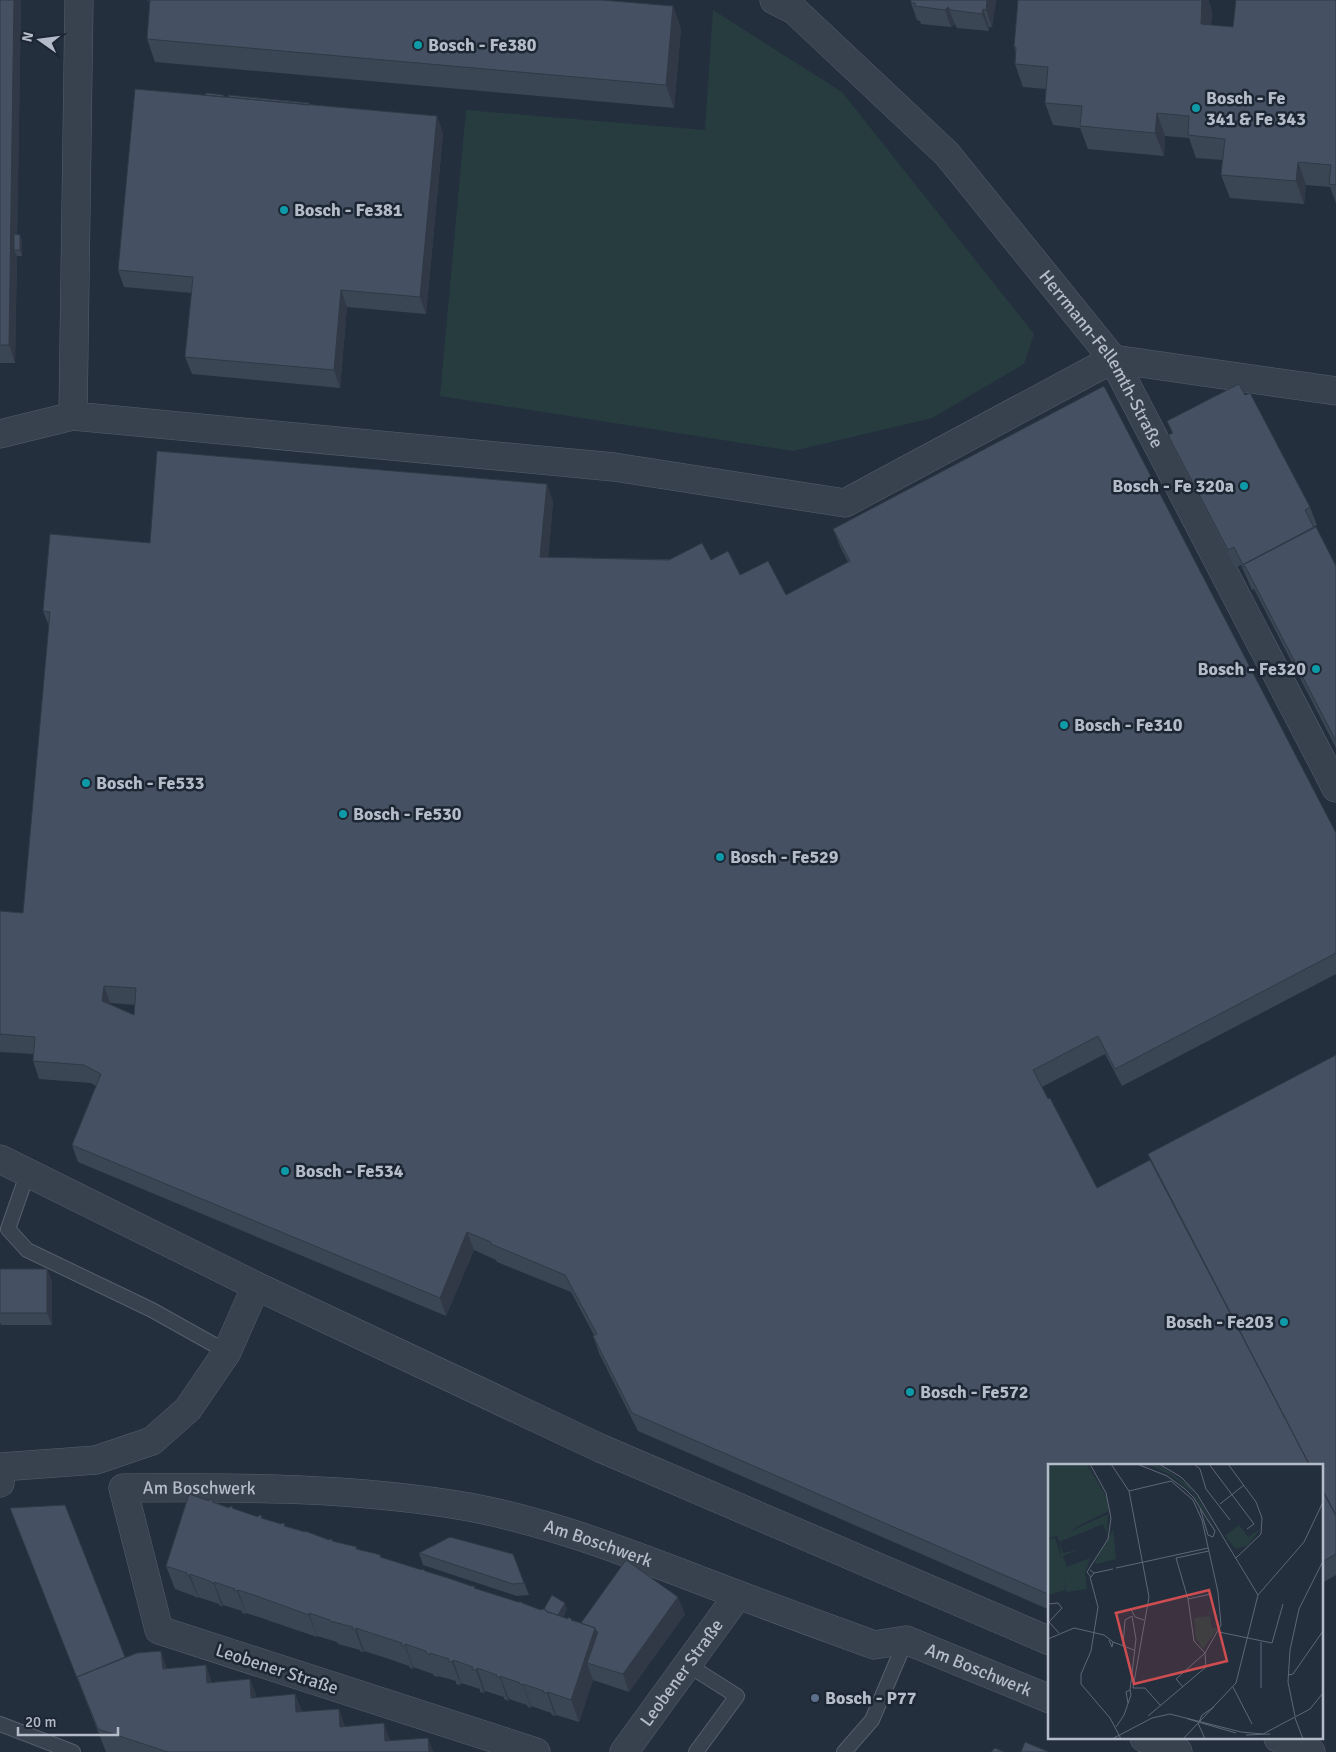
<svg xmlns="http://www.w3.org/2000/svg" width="1336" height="1752" font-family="Signika,sans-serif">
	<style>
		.green { fill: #263c3f }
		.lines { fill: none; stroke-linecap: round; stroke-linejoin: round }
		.service-casing { stroke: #565f6c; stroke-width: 16 }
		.minor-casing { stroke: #565f6c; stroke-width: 29 }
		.service { stroke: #38414e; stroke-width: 14 }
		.minor { stroke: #38414e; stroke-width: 28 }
		.wall { fill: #3b4654; fill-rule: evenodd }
		.shaded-wall { fill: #303945 }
		.building { fill: #455162; stroke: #303945; fill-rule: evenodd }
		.culture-dot { fill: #0f9aa8; stroke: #1d2633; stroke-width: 2 }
		.service-dot { fill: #5c6f8a; stroke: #1d2633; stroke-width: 2 }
		.labels { text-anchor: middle; stroke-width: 5; stroke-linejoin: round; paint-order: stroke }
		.poi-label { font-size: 18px; font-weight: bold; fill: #b4bcc9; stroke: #1d2633; text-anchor: start }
		.street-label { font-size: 18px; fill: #b4bcc9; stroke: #1d2633 }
		.inset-road { fill: none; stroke: #5e6776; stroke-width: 1 }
		.view { fill: #ce4d50; fill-opacity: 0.15; stroke: #ce4d50; stroke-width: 2.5 }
		.inset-edge { fill: none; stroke: #b4bcc9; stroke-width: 2.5 }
	</style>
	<rect width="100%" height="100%" fill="#242f3e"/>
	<!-- green -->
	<path class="green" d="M 713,10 L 842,92 L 1034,334 L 1024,364 L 932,418 L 793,451 L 440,396 L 466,110 L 705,130 Z"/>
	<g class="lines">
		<defs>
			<path id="service" d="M 28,1172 L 8,1229 L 27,1250 L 152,1310 L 227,1352
				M 688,1665 L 737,1696 L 696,1752
				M 0,1724 L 73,1752
				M 844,1752 L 872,1720 L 906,1640"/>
			<g id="minor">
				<path d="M 79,0 L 73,416 L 614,467 L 845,503 L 1113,359 L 1336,391"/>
				<path id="s1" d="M 774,0 L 794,10 L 947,154 L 1113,359 L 1336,788"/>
				<path d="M 0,434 L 73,416"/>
				<path d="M 0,1159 L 256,1286 L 600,1448 L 1050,1641"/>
				<path d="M 0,1483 L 1,1467 L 96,1460 L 152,1441 L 188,1409 L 227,1352 L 256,1286"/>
				<path d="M 1144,1738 L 1178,1752"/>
				<path d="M 1278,1738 L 1311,1752"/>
				<path id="s2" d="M 536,1752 L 159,1630 L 123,1488 C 238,1487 354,1487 469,1507 C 549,1522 626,1552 702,1581 C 759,1603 817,1624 874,1645 L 906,1640 L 1050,1699"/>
				<path id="s3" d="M 624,1752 L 738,1595"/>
			</g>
		</defs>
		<!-- service casing -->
		<use href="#service" class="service-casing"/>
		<!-- minor casing -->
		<use href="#minor" class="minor-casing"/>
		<!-- service -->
		<use href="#service" class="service"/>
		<!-- minor -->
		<use href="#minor" class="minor"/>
	</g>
	<!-- wall -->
	<path class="wall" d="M 0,0 L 21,0 L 17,234 L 20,235 L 22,241 L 22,256 L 17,256 L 15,363 L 0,363 Z
		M 146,0 L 601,0 L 673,6 L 681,29 L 674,108 L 155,62 L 147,39 L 150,1 Z
		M 996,0 L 992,27 L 989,27 L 989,31 L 957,28 L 955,24 L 951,27 L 921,24 L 920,21 L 917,20 L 911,3 Z
		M 1018,0 L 1208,0 L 1212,11 L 1211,25 L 1233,27 L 1336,0 L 1336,203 L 1330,187 L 1306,185 L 1304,204 L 1230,198 L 1221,175 L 1223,160 L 1196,158 L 1189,138 L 1165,136 L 1164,156 L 1088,149 L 1080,128 L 1053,125 L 1045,103 L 1046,89 L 1023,87 L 1015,64 L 1015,51 L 1014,47 Z
		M 225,97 L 437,116 L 443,134 L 426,314 L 347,307 L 340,388 L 192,374 L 185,357 L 192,293 L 124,287 L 118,270 Z
		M 1245,395 L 1310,507 L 1317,525 L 1313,527 L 1336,566 L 1336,748 L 1254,589 L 1252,590 L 1246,576 L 1241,565 L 1235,568 L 1175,452 L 1168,435 L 1172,433 L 1167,421 Z
		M 547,484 L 553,502 L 548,557 L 711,560 L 740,575 L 786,595 L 848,562 L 840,546 L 833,529 L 1336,833 L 1336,974 L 1122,1086 L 1105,1054 L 1042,1087 L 1097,1188 L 1151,1161 L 1148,1154 L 1336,1055 L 1336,1575 L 1322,1583 L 1322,1466 L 1050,1466 L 1050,1610 L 638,1431 L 599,1353 L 593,1336 L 594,1335 L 571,1292 L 497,1262 L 496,1260 L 474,1250 L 446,1316 L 78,1162 L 72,1145 L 96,1086 L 91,1083 L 39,1079 L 33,1061 L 33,1054 L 0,1052 L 0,911 L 23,913 L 49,626 L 43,611 L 150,543 ZM 110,1003 L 135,1005 L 134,1015 L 110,1004 Z
		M 47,1269 L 52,1281 L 52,1325 L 1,1325 L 0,1322 L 0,1313 Z
		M 214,1502 L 229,1508 L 233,1507 L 234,1509 L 286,1526 L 357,1549 L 381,1555 L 381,1557 L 541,1610 L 544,1609 L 567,1609 L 563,1617 L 582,1623 L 685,1614 L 629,1692 L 593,1680 L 579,1722 L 556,1715 L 555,1716 L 552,1715 L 551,1713 L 531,1706 L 531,1708 L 528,1707 L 527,1705 L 509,1699 L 508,1701 L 504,1699 L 504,1697 L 485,1691 L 484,1693 L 480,1692 L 480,1689 L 461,1683 L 461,1685 L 456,1684 L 456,1681 L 438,1676 L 438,1677 L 434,1676 L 433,1674 L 413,1667 L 413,1669 L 410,1668 L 409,1666 L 386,1658 L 364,1651 L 363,1652 L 361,1652 L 360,1650 L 338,1644 L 337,1642 L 317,1636 L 317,1637 L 270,1621 L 270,1622 L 268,1620 L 246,1613 L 246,1614 L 242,1613 L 242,1611 L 223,1605 L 222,1607 L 220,1606 L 219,1604 L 198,1597 L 198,1598 L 195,1597 L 194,1596 L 175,1589 L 166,1566 Z
		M 10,1508 L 125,1657 L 167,1668 L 212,1682 L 250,1679 L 257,1698 L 295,1694 L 302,1712 L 339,1709 L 345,1727 L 390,1741 L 428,1738 L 433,1752 L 106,1752 Z
		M 419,1553 L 513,1554 L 529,1595 L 517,1596 L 423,1565 Z"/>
	<!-- shaded-wall -->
	<path class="shaded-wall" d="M 14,0 L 21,0 L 17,250 L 14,250 L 17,256 L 15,363 L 9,345 Z
		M 987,0 L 996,0 L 992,27 L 986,10 Z
		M 1202,0 L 1208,0 L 1212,11 L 1209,47 L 1201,24 Z
		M 673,6 L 681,29 L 674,108 L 666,85 Z
		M 948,7 L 955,24 L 951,27 L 945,10 Z
		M 983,9 L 989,27 L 989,31 L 982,14 Z
		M 1157,113 L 1165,136 L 1164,156 L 1155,133 Z
		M 437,116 L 443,134 L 426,314 L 420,297 Z
		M 1298,162 L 1306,185 L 1304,204 L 1296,181 Z
		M 20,235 L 22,241 L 22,256 L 20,250 Z
		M 341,290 L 347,307 L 340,388 L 334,370 Z
		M 547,484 L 553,502 L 547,575 L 540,557 Z
		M 104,986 L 110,1003 L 108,1019 L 102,1001 Z
		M 467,1232 L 474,1250 L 446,1316 L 440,1298 Z
		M 47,1269 L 52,1281 L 52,1325 L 47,1313 Z
		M 190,1574 L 198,1597 L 198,1598 L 189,1576 Z
		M 214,1582 L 223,1605 L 222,1607 L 214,1584 Z
		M 238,1590 L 246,1613 L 246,1614 L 237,1591 Z
		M 678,1597 L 685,1614 L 629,1692 L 623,1674 Z
		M 565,1603 L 567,1609 L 554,1631 L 552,1625 Z
		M 309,1613 L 317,1636 L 317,1637 L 309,1615 Z
		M 356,1628 L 364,1651 L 363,1652 L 355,1630 Z
		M 595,1628 L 603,1651 L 587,1663 L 593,1680 L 579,1722 L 571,1700 Z
		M 405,1644 L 413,1667 L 413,1669 L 405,1646 Z
		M 161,1651 L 169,1674 L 163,1669 Z
		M 453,1660 L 461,1683 L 461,1685 L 452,1662 Z
		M 206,1665 L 214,1688 L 207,1683 Z
		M 477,1668 L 485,1691 L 484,1693 L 476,1670 Z
		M 500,1676 L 509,1699 L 508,1701 L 500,1678 Z
		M 250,1679 L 258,1702 L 251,1698 Z
		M 523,1684 L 531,1706 L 531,1708 L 523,1685 Z
		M 548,1692 L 556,1715 L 555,1716 L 547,1693 Z
		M 295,1694 L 303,1717 L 296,1712 Z
		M 339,1709 L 347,1732 L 340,1727 Z
		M 384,1723 L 392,1746 L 385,1741 Z
		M 428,1738 L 433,1752 L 429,1752 Z"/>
	<!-- building -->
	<path class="building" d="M 0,0 L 14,0 L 9,345 L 0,345 Z
		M 150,0 L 601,0 L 673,6 L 666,85 L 147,39 Z
		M 911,0 L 987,0 L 986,10 L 983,9 L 982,14 L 951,10 L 948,7 L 945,10 L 915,6 L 915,3 L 911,3 Z
		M 1018,0 L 1202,0 L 1201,24 L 1233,27 L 1236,0 L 1336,0 L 1336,185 L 1329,184 L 1331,165 L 1298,162 L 1296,181 L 1221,175 L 1225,139 L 1188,135 L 1189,116 L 1157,113 L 1155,133 L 1080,126 L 1082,106 L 1045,103 L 1048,67 L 1015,64 L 1016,47 L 1014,47 Z
		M 135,89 L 437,116 L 420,297 L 341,290 L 334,370 L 185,357 L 193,277 L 118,270 Z
		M 207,93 L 223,95 L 225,97 L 204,95 Z
		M 228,95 L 309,103 L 309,105 L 228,97 Z
		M 14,234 L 20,235 L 20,250 L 14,250 Z
		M 1239,384 L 1245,395 L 1250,393 L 1310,507 L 1305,510 L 1314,528 L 1243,565 L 1234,547 L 1228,550 L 1168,435 L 1173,433 L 1167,421 Z
		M 1104,386 L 1336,833 L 1336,953 L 1115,1069 L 1098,1036 L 1033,1070 L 1048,1099 L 1050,1098 L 1097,1188 L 1150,1160 L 1310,1466 L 1050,1466 L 1050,1595 L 632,1413 L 593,1336 L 597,1334 L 565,1275 L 491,1244 L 491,1242 L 467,1232 L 440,1298 L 72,1145 L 101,1074 L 84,1065 L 33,1061 L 35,1037 L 0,1034 L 0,911 L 23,913 L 50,612 L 43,611 L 50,534 L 150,543 L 157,451 L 547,484 L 540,557 L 669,560 L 702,543 L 711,560 L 728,551 L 740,575 L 768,561 L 786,595 L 850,561 L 833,529 ZM 104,986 L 136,988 L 134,1015 L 102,1001 Z
		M 1314,527 L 1316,527 L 1336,566 L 1336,741 L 1245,566 L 1243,567 L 1242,565 Z
		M 1336,1055 L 1336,1515 L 1322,1489 L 1322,1466 L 1310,1466 L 1148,1154 Z
		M 0,1269 L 47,1269 L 47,1313 L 0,1313 Z
		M 1322,1490 L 1336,1516 L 1336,1554 L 1322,1562 Z
		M 189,1494 L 209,1501 L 210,1499 L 213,1500 L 212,1502 L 229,1508 L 230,1506 L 233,1507 L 232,1508 L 258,1517 L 259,1515 L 262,1516 L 261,1518 L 281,1524 L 282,1523 L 285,1524 L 284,1526 L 305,1532 L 305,1531 L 329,1540 L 329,1539 L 333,1540 L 332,1541 L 357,1547 L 356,1549 L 381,1555 L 380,1557 L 422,1570 L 423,1569 L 425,1571 L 451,1579 L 471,1586 L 475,1586 L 474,1588 L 518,1602 L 522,1602 L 522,1603 L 541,1610 L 542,1609 L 546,1610 L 546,1611 L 568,1619 L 568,1617 L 572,1619 L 571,1620 L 595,1628 L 571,1700 L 548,1692 L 547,1693 L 543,1692 L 544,1691 L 523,1684 L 523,1685 L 520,1684 L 520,1683 L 500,1676 L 500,1678 L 496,1676 L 497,1675 L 477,1668 L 476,1670 L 472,1669 L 473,1667 L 453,1660 L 452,1662 L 448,1661 L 449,1659 L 430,1653 L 430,1655 L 426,1653 L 426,1651 L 405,1644 L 405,1646 L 401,1645 L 402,1643 L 377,1635 L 356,1628 L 355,1630 L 352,1629 L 353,1627 L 330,1621 L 330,1620 L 309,1613 L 309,1615 L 262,1598 L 262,1599 L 260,1597 L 238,1590 L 237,1591 L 234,1590 L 235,1589 L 214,1582 L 214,1584 L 211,1583 L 212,1582 L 190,1574 L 189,1576 L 187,1575 L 187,1573 L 166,1566 Z
		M 65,1505 L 125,1657 L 77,1677 L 79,1683 L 10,1508 Z
		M 450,1537 L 513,1554 L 524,1583 L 513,1584 L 419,1553 Z
		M 626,1560 L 678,1597 L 623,1674 L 587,1663 L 598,1632 L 596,1631 L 595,1628 L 581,1623 Z
		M 552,1595 L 565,1603 L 558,1615 L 547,1612 L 546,1610 L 544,1609 Z
		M 161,1651 L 163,1669 L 206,1665 L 207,1683 L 250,1679 L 251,1698 L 295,1694 L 296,1712 L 339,1709 L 340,1727 L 384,1723 L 385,1741 L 428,1738 L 429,1752 L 168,1752 L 98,1729 L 77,1677 L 137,1653 Z
		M 1025,1742 L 1049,1752 L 1021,1752 Z
		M 995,1748 L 1004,1752 L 991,1752 Z"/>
	<!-- markers -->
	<g class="culture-dot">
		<circle cx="418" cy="45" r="5"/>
		<circle cx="1196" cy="108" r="5"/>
		<circle cx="284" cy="210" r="5"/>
		<circle cx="1244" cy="486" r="5"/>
		<circle cx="1316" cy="669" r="5"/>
		<circle cx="1064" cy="725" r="5"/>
		<circle cx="86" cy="783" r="5"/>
		<circle cx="343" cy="814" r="5"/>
		<circle cx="720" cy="857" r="5"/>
		<circle cx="285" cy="1171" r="5"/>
		<circle cx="1284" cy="1322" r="5"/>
		<circle cx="910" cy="1392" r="5"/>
	</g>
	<circle class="service-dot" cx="815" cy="1698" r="5"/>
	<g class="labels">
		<!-- poi labels -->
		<g class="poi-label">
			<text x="428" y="51">Bosch - Fe380</text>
			<text x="1206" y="104">Bosch - Fe<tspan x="1206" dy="21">341 &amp; Fe 343</tspan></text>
			<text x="294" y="216">Bosch - Fe381</text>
			<text x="1234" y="492" text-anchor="end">Bosch - Fe 320a</text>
			<text x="1306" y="675" text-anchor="end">Bosch - Fe320</text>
			<text x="1074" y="731">Bosch - Fe310</text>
			<text x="96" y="789">Bosch - Fe533</text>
			<text x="353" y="820">Bosch - Fe530</text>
			<text x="730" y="863">Bosch - Fe529</text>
			<text x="295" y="1177">Bosch - Fe534</text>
			<text x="1274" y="1328" text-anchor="end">Bosch - Fe203</text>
			<text x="920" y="1398">Bosch - Fe572</text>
			<text x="825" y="1704">Bosch - P77</text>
		</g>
		<!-- street labels -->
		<g class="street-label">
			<text dy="6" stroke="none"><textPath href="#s1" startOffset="490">Herrmann-Fellemth-Straße</textPath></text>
			<text dy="6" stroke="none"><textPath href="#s2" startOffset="619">Am Boschwerk</textPath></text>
			<text dy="6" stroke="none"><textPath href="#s2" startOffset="1024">Am Boschwerk</textPath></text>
			<text transform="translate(277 1669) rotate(18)" y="6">Leobener Straße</text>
			<text dy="6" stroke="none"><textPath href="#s2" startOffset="1429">Am Boschwerk</textPath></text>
			<text dy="6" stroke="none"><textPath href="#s3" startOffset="98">Leobener Straße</textPath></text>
		</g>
	</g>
	<!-- overview -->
	<g transform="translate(1048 1464)">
		<rect width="275" height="275" fill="#242f3e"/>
		<path d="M 0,0 L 39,0 L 59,34 L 61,47 L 36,59 L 19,69 L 60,50 L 59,70 L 55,60 L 11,78 L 15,89 L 30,86 L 15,92 L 19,103 L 42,94 L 37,110 L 39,125 L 18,128 L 11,77 L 9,72 L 0,74 ZM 99,0 L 114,3 L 140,21 L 155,42 L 173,76 L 144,28 L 123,11 ZM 191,61 L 200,73 L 213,64 L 200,81 L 188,85 L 177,72 ZM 65,65 L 68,95 L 49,100 L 47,98 ZM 7,74 L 15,99 L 17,126 L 0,131 L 0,76 ZM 162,152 L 164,165 L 170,164 L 155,185 L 148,174 L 146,154 Z" fill="#263c3f"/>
		<path class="inset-road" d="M 42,0 L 58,29 L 63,54 L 60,75 L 39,108 L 43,113 L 46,109 L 42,106M 63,0 L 81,27 L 101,133 L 85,224 L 97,224 L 113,242M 89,0 L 119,12 L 137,25 L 146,34 L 157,52 L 167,67 L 165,73 L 160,71 L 152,44M 111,0 L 133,13 L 149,30 L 210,131M 146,0 L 152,5 L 158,25 L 182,56M 161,0 L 206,60 L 199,65M 180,0 L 208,38 L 214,54 L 213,70 L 188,94M 81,27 L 123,17 L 145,36 L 154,56 L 170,128 L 173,161 L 157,189 L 128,215 L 135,223M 172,40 L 196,21M 68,104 L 160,84M 46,109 L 65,105M 42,113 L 50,143 L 43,187 L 33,210 L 33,220 L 62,254 L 73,275M 140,135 L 128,94 L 161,87M 0,140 L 10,139 L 14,144 L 0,159M 66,149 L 83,145 L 87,153 L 96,156M 0,157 L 11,169M 171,168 L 224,179 L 235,140M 0,175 L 26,164 L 56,171 L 65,178 L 64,183 L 61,176M 65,178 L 86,186M 75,181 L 77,156 L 84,152 L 88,175 L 82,226 L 78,228 L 80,239M 240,211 L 245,210 L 275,167M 185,223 L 204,260M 213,224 L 213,178M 100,252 L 158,203 L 157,189 L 146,177 L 140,135 L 163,130M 247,252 L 240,218 L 242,186 L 251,145 L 275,97M 247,254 L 255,275M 140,255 L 188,269M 151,258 L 154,251 L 166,243M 150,259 L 157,275M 68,263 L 76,251 L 83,231 L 82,226M 198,271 L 222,270M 64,275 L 104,254 L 122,250 L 193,268 L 215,270 L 262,245 L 275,229M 135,275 L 188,219 L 210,131 L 256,78 L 275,38"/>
		<path class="view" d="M 161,126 L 179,197 L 86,220 L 68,149 Z"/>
		<rect width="275" height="275" class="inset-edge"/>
	</g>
	<!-- north arrow -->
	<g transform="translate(40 40) rotate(284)" stroke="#1d2633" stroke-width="4" paint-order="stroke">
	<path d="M0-4L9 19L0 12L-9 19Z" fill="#b4bcc9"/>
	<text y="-8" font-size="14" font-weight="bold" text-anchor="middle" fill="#b4bcc9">N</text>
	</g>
	<!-- scale -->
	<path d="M18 1727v8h100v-8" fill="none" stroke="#b4bcc9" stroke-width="2.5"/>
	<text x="25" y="1727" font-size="15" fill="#b4bcc9" stroke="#1d2633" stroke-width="4" paint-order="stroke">20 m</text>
</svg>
